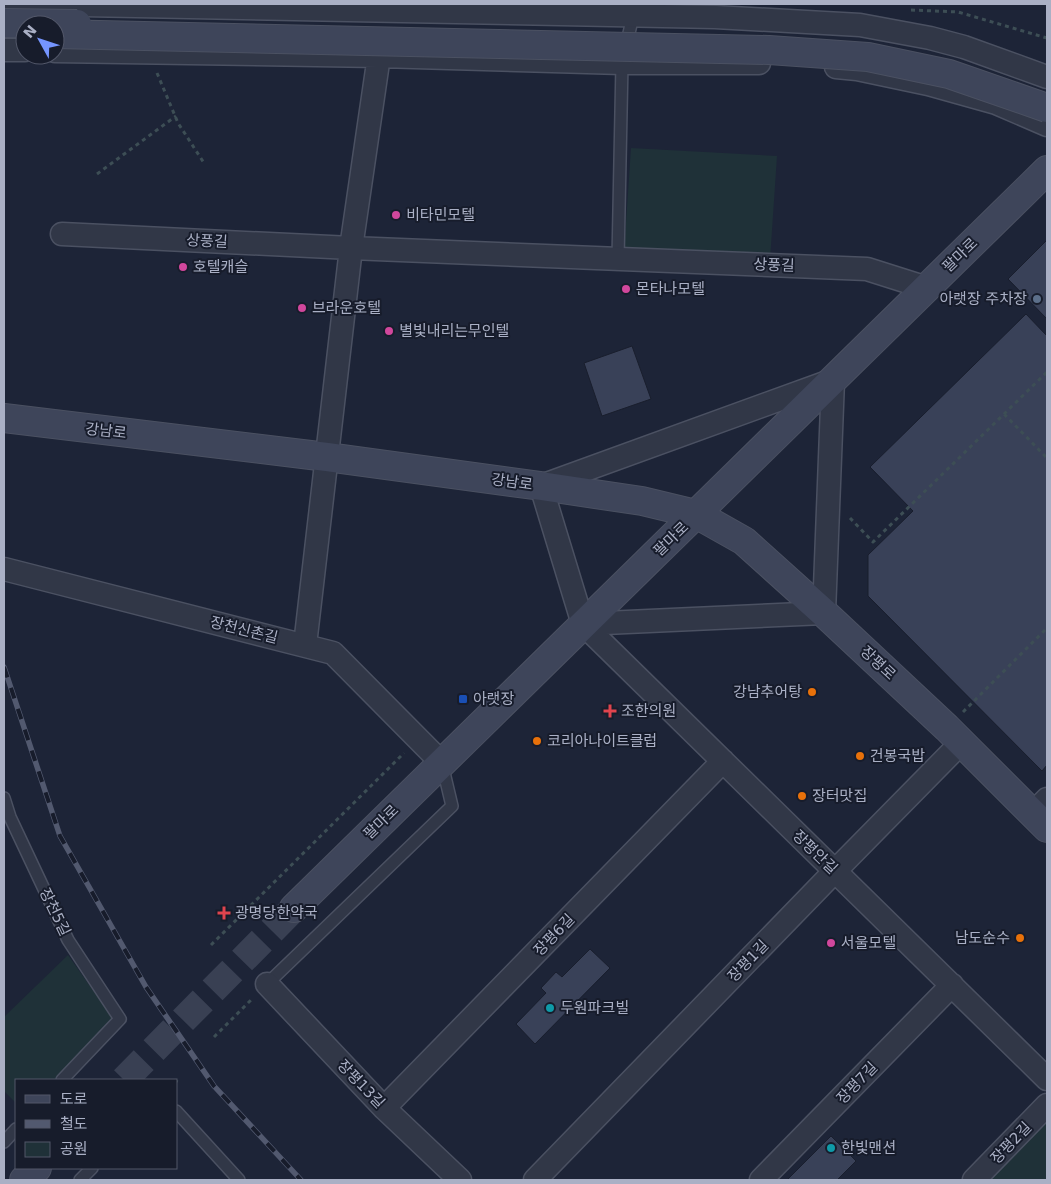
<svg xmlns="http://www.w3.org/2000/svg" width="1051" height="1184" font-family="'DejaVu Sans','Noto Sans KR',sans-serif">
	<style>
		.green { fill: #1f3138 }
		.building { fill: #394158; stroke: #191e2d }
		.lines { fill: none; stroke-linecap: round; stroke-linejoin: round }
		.secondary-tunnel { stroke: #394053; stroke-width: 28; stroke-dasharray: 28 14; stroke-linecap: butt }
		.service-casing { stroke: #4b5162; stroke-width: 14 }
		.minor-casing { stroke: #4b5162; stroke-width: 25 }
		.secondary-casing { stroke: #4b5162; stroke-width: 30 }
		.path { stroke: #3d4e55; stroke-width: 3; stroke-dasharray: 4 4; stroke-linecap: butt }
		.service { stroke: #313747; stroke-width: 11 }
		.minor { stroke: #313747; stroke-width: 22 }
		.secondary { stroke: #3e455a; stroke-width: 28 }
		.rail-casing { stroke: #52596f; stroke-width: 5.5 }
		.rail { stroke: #171c2b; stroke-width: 4; stroke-dasharray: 11; stroke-linecap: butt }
		.secondary-bridge-casing { stroke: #4b5162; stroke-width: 30; stroke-linecap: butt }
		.secondary-bridge { stroke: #3e455a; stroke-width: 28 }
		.hotel-dot { fill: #d1479c; stroke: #171c2b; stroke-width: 2 }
		.service-dot { fill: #5c6f8a; stroke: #171c2b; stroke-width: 2 }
		.food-dot { fill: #e8710a; stroke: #171c2b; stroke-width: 2 }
		.transit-dot { fill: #1a4fb4; stroke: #171c2b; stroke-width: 2 }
		.health-dot { fill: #e0444e; stroke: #171c2b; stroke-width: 2 }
		.culture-dot { fill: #0f9aa8; stroke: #171c2b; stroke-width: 2 }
		.labels { text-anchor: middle; stroke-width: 4; stroke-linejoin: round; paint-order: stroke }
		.poi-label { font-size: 15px; fill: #aab0c5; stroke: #171c2b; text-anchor: start }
		.street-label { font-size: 15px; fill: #aab0c5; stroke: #171c2b }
	</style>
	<rect width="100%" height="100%" fill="#1d2437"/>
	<!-- green -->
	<path class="green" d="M 631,148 L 777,156 L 770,260 L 624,252 Z
		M 68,955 L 114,1020 L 56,1080 L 16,1080 L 16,1103 L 4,1091 L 4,1017 Z
		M 1047,1118 L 1047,1180 L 987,1180 Z"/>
	<!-- building -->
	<path class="building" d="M 1047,240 L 1047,319 L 1008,279 Z
		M 1026,314 L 1047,336 L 1047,765 L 1042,771 L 868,596 L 868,555 L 913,511 L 870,467 Z
		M 632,346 L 651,399 L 602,416 L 584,363 Z
		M 590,949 L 610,968 L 535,1044 L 516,1024 L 546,993 L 541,988 L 556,972 L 562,977 Z
		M 831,1136 L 856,1161 L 837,1180 L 787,1180 Z"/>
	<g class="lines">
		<!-- secondary-tunnel -->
		<path class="secondary-tunnel" d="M 124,1080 L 294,908"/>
		<defs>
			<path id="service" d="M 618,259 L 622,63 L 633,16
				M 4,798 L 10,817 L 68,940 L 120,1019 L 62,1080
				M 267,984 L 452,806 L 442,764
				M 176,1111 L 239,1180
				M 4,1142 L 16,1129
				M 80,1180 L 92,1168"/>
			<path id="minor" d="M 4,14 L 13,5 L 29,4 L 715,17 L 860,25 L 930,38 L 964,47 L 1047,77
				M 4,50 L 25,50
				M 55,51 L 379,56 L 622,63 L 759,63
				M 836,67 L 857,69 L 928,84 L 996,103 L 1047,125
				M 62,234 L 351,248 L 867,269 L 927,288
				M 4,569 L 333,653 L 442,763
				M 583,624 L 824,613 L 833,380 L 541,486 L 583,624 L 1047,1079
				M 305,645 L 351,248 L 381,42
				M 1033,813 L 1047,799
				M 267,984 L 384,1108 L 460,1180
				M 384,1108 L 723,761
				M 535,1180 L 835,871 L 961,743
				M 761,1180 L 952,985
				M 974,1180 L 1047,1105"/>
			<path id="secondary" d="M 4,418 L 327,457 L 541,486 L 642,501 L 696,514 L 744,541 L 824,613 L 947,728 L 1047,828
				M 294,908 L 1047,170
				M 24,1180 L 37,1168"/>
		</defs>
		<!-- service casing -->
		<use href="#service" class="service-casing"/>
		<!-- minor casing -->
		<use href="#minor" class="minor-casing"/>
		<!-- secondary casing -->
		<use href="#secondary" class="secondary-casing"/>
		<!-- path -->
		<path class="path" d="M 911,10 L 958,12 L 1047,38
			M 157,73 L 178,123 L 204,163
			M 97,174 L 176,116
			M 1004,414 L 1047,458
			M 850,518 L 873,542 L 1047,372
			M 963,712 L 1047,628
			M 211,945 L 404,753
			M 214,1037 L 252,999
			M 176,1082 L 177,1080"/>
		<!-- service -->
		<use href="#service" class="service"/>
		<!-- minor -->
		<use href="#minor" class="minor"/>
		<!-- secondary -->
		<use href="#secondary" class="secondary"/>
		<defs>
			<path id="rail" d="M 4,667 L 60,836 L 146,987 L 214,1086 L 301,1180"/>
		</defs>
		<!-- rail casing -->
		<use href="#rail" class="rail-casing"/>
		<!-- rail -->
		<use href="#rail" class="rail"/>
		<defs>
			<path id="secondary-bridge" d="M 4,23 L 77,24
				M 55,34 L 769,50 L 868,57 L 949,74 L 1047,108"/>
		</defs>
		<!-- secondary-bridge casing -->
		<use href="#secondary-bridge" class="secondary-bridge-casing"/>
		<!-- secondary-bridge -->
		<use href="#secondary-bridge" class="secondary-bridge"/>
	</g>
	<!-- markers -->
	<g class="hotel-dot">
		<circle cx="396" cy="215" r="5"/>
		<circle cx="183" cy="267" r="5"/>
		<circle cx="626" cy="289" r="5"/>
		<circle cx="302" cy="308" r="5"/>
		<circle cx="389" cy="331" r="5"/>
		<circle cx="831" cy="943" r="5"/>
	</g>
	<circle class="service-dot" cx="1037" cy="299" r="5"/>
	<g class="food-dot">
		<circle cx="812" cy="692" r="5"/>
		<circle cx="537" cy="741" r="5"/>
		<circle cx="860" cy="756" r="5"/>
		<circle cx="802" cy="796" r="5"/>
		<circle cx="1020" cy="938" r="5"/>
	</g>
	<rect class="transit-dot" x="458" y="694" width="10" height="10" rx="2.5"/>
	<g class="health-dot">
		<path d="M607.5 703.5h5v5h5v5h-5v5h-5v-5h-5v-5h5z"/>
		<path d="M221.5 905.5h5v5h5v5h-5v5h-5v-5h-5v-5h5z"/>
	</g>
	<g class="culture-dot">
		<circle cx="550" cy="1008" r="5"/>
		<circle cx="831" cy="1148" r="5"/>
	</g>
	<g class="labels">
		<!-- poi labels -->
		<g class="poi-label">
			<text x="406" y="220">비타민모텔</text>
			<text x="193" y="272">호텔캐슬</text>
			<text x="636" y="294">몬타나모텔</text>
			<text x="1027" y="304" text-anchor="end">아랫장 주차장</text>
			<text x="312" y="313">브라운호텔</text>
			<text x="399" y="336">별빛내리는무인텔</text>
			<text x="802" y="697" text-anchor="end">강남추어탕</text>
			<text x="473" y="704">아랫장</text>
			<text x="621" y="716">조한의원</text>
			<text x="547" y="746">코리아나이트클럽</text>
			<text x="870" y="761">건봉국밥</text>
			<text x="812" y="801">장터맛집</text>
			<text x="235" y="918">광명당한약국</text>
			<text x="1010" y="943" text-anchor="end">남도순수</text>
			<text x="841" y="948">서울모텔</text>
			<text x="560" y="1013">두원파크빌</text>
			<text x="841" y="1153">한빛맨션</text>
		</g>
		<!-- street labels -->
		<g class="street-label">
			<text transform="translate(207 241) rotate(3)" y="5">상풍길</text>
			<text transform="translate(960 255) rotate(-44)" y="5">팔마로</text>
			<text transform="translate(774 265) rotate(2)" y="5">상풍길</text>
			<text transform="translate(106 431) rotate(7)" y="5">강남로</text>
			<text transform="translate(512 482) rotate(8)" y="5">강남로</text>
			<text transform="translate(671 539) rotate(-44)" y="5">팔마로</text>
			<text transform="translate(244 630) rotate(14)" y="5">장천신촌길</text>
			<text transform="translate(878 663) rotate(43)" y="5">장평로</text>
			<text transform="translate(381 822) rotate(-44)" y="5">팔마로</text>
			<text transform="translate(815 852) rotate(44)" y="5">장평안길</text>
			<text transform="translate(55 912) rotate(64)" y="5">장천5길</text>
			<text transform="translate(554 935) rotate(-46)" y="5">장평6길</text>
			<text transform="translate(748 961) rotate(-46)" y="5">장평1길</text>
			<text transform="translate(857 1083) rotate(-46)" y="5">장평7길</text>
			<text transform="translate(361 1084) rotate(46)" y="5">장평13길</text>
			<text transform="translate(1011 1143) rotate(-46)" y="5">장평2길</text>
		</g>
	</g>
	<!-- border -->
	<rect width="1051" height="1184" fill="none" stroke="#aab0c5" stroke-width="10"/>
	<!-- legend -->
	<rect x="15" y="1079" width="162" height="90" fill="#171c2b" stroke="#525769"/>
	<rect x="25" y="1095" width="25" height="8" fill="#3e455a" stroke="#525769"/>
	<text x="60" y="1104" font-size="15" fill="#aab0c5">도로</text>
	<rect x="25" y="1120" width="25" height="8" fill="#52596f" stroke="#525769"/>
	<text x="60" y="1129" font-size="15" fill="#aab0c5">철도</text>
	<rect x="25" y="1142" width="25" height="15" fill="#1f3138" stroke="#525769"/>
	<text x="60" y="1154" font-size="15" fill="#aab0c5">공원</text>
	<!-- north arrow -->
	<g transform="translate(40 40) rotate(310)"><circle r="24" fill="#171c2b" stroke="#525769"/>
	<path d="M0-4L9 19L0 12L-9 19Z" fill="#7595ff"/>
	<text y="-8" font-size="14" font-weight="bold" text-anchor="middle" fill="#aab0c5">N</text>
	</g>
</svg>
